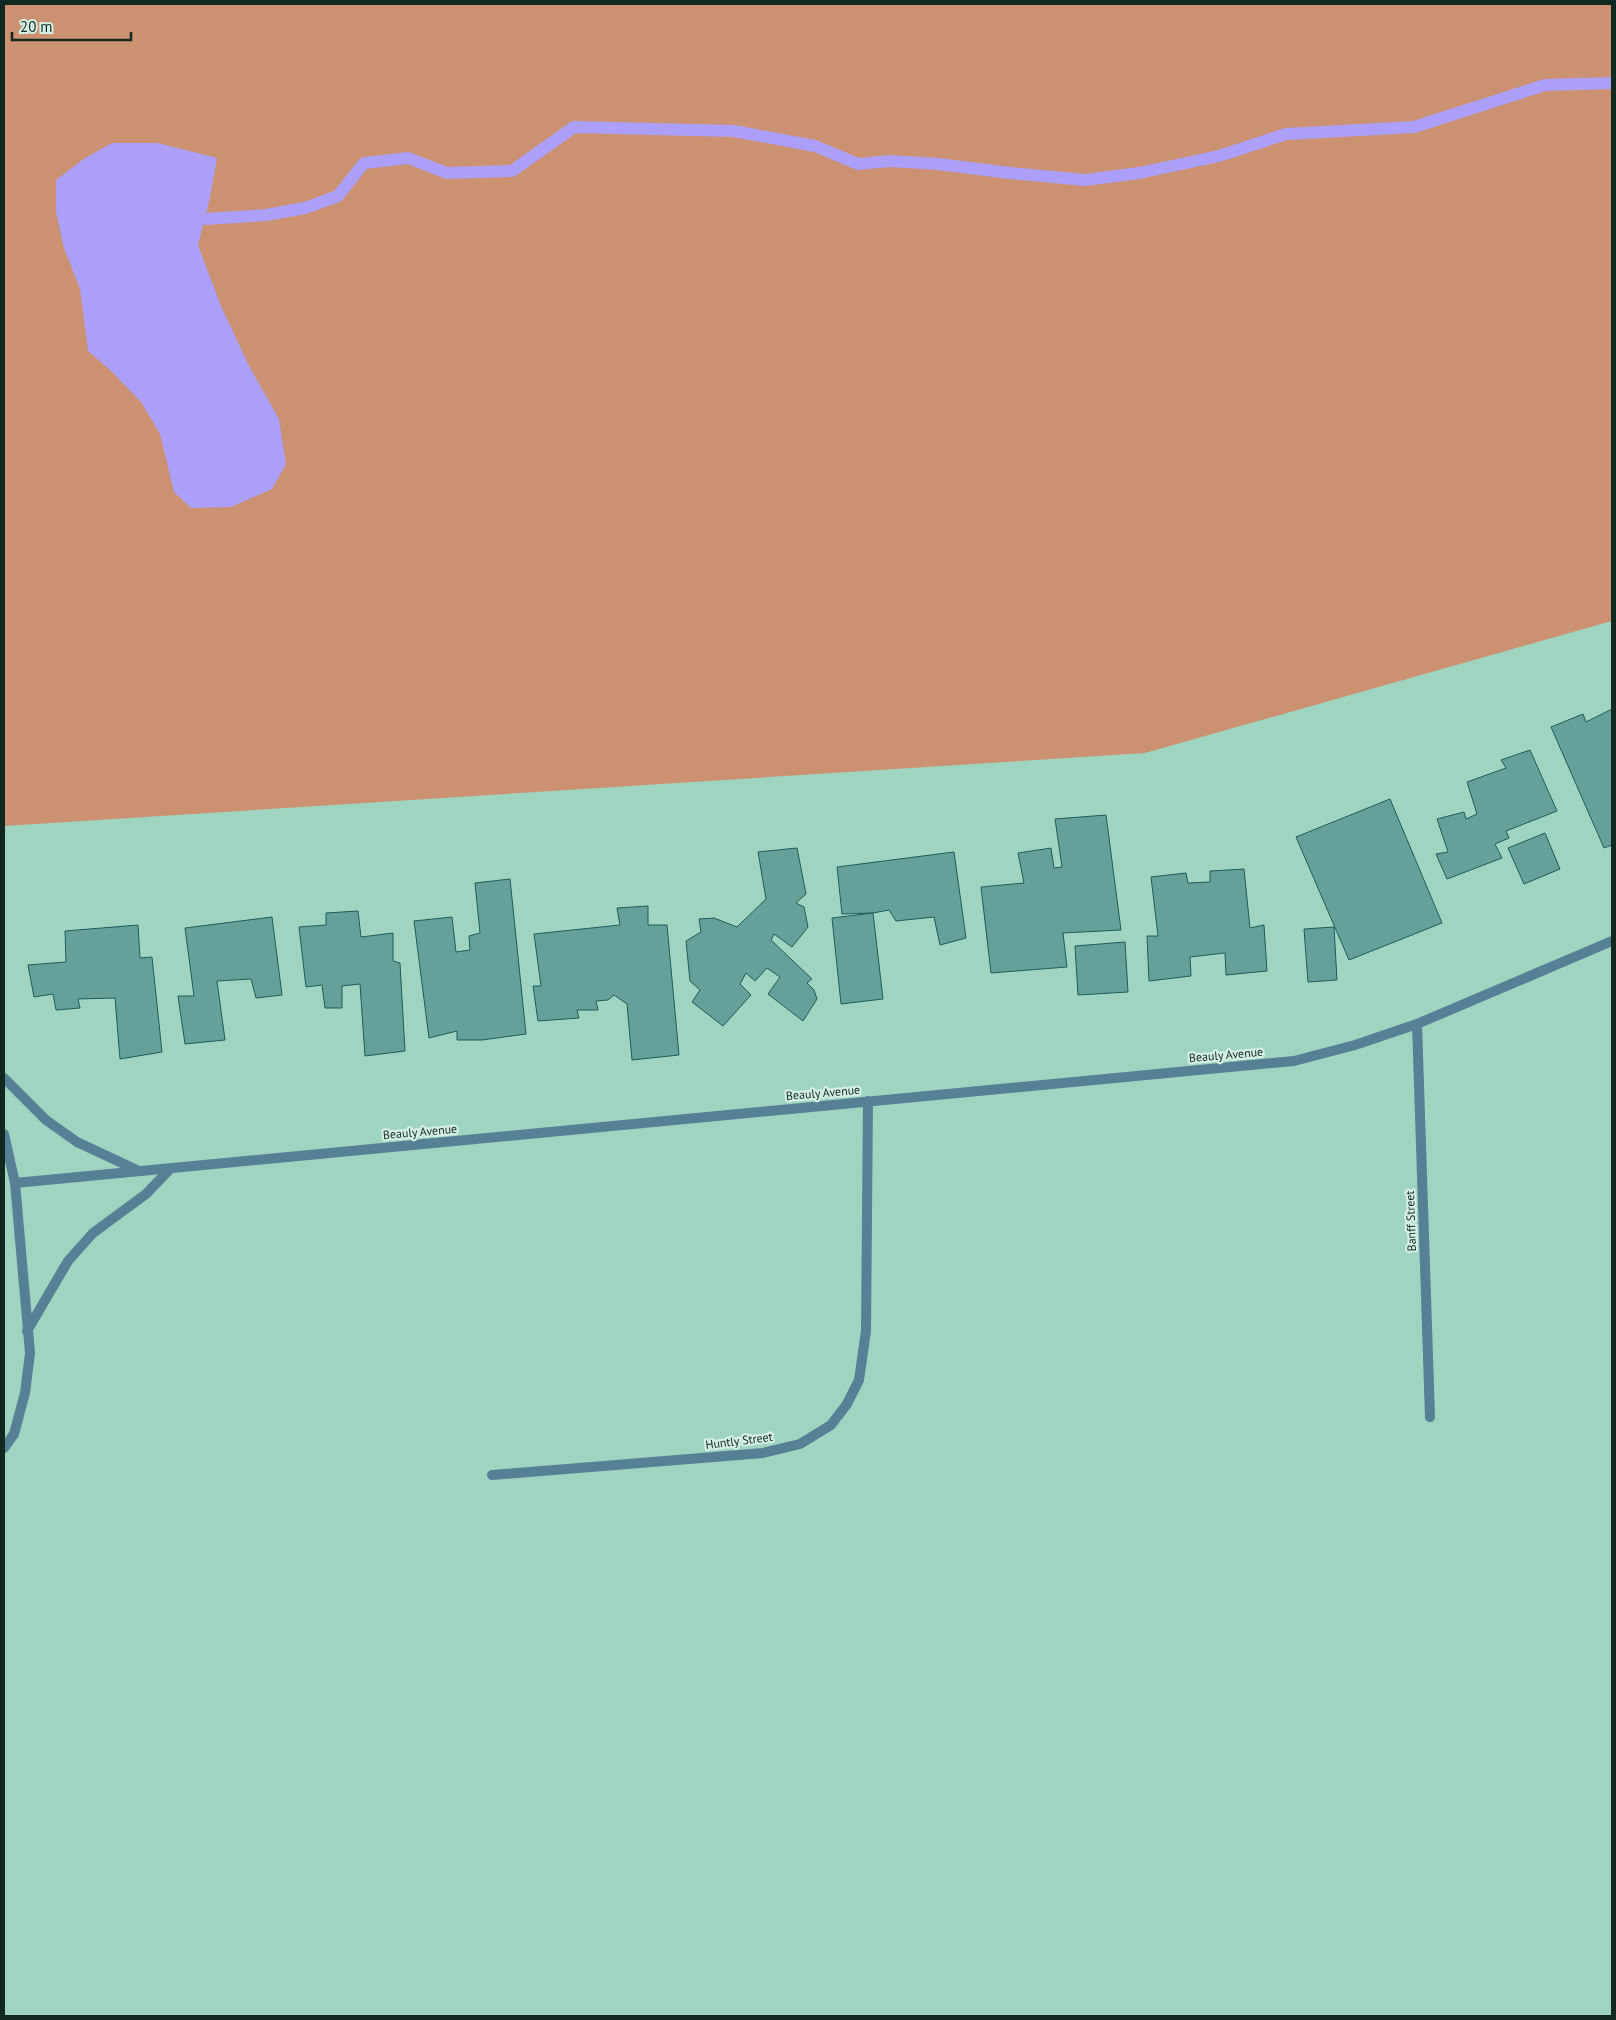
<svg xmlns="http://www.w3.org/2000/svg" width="1616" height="2020" font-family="'PT Sans',sans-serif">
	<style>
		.green { fill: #cb9171 }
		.water { fill: #ac9ff9 }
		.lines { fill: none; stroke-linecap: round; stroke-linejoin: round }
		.stream { stroke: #ac9ff9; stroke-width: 12 }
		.building { fill: #65a09b; stroke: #1f5c59 }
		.minor { stroke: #558095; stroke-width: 10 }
		.labels { text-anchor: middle; stroke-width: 4.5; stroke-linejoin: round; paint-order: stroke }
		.street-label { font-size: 12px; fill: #132821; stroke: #d4efe4 }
	</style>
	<rect width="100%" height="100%" fill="#9fd5c0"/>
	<!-- green -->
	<path class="green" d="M 4,4 L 1612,4 L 1612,621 L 1145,753 L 4,826 Z"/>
	<!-- water -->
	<path class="water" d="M 112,143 L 158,143 L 217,158 L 209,202 L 198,245 L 221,306 L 249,366 L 279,419 L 286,464 L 272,489 L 231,507 L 191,508 L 174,492 L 160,434 L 141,402 L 109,369 L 88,351 L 80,289 L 64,248 L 56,212 L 56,180 L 85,158 Z"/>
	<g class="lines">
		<!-- stream -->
		<path class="stream" d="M 205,219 L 266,215 L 305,208 L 338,196 L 364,163 L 408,158 L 447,173 L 512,171 L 574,127 L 734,131 L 815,146 L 858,164 L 890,161 L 938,164 L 1010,173 L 1085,180 L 1139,173 L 1219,156 L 1286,134 L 1414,127 L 1545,85 L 1612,83"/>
	</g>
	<!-- building -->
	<path class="building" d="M 1612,709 L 1612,845 L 1604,848 L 1551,727 L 1583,714 L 1586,722 Z
		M 1530,750 L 1557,811 L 1506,831 L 1509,838 L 1495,844 L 1502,858 L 1447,879 L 1436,854 L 1448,852 L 1437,819 L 1464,812 L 1466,819 L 1477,814 L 1467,782 L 1506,768 L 1501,760 Z
		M 1390,799 L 1442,923 L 1349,960 L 1296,837 Z
		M 1106,815 L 1121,930 L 1063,933 L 1067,967 L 991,973 L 981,887 L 1024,883 L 1018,853 L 1051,848 L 1054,868 L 1062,867 L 1055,819 Z
		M 1545,833 L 1560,869 L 1524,884 L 1508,848 Z
		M 797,848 L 806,894 L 796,903 L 804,907 L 808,927 L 792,947 L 774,934 L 771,940 L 812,979 L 807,983 L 814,990 L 817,999 L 803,1021 L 768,994 L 780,977 L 767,968 L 755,981 L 746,973 L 740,984 L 751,995 L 723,1026 L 692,1002 L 700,990 L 690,981 L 686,941 L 701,932 L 699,919 L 714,918 L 737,927 L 766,899 L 758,852 Z
		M 954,852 L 966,938 L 940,945 L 934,917 L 896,921 L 889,910 L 873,913 L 842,914 L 837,867 Z
		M 1244,869 L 1250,928 L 1264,925 L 1267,971 L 1226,975 L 1225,953 L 1190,957 L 1191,976 L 1149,981 L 1147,936 L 1158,936 L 1151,877 L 1186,873 L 1188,883 L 1210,882 L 1210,871 Z
		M 510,879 L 526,1034 L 482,1040 L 457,1040 L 457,1031 L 429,1038 L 414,921 L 452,917 L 456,952 L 470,950 L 469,936 L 480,933 L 475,883 Z
		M 648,906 L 648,925 L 667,925 L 679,1055 L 632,1060 L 627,1004 L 614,995 L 608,1000 L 596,1001 L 598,1010 L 577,1010 L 579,1018 L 538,1021 L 533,986 L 541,986 L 534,934 L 620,925 L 617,908 Z
		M 358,911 L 361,937 L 393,933 L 393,961 L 400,963 L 405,1051 L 365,1056 L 360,984 L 342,986 L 342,1008 L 325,1008 L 322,985 L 306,987 L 299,927 L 326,925 L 326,913 Z
		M 873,913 L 883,999 L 841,1004 L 832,918 Z
		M 272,917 L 282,995 L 256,998 L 251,979 L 217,981 L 225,1040 L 185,1044 L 178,996 L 194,996 L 185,928 Z
		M 138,925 L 140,958 L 152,957 L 162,1052 L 120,1059 L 115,998 L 78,999 L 80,1008 L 56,1010 L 53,994 L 34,997 L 28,965 L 66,962 L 65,931 Z
		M 1334,927 L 1337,980 L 1308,982 L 1304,929 Z
		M 1125,942 L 1128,992 L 1078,995 L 1075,946 Z"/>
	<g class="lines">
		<!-- minor -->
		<path class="minor" d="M 1417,1024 L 1430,1417
			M 4,1078 L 46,1120 L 77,1142 L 139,1171
			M 4,1134 L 15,1183 L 30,1353 L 25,1393 L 14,1434 L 4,1448
			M 15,1183 L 1294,1061 L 1355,1045 L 1417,1024 L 1612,941
			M 27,1331 L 68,1261 L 93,1233 L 146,1194 L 171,1168
			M 492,1475 L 763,1453 L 800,1444 L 831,1425 L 847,1404 L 859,1380 L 866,1331 L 868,1101"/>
	</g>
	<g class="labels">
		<!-- street labels -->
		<g class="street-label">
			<text transform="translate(1226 1055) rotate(-5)" y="4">Beauly Avenue</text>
			<text transform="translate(823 1093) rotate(-5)" y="4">Beauly Avenue</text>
			<text transform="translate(420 1132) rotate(-5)" y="4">Beauly Avenue</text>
			<text transform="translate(1411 1221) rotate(-92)" y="4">Banff Street</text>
			<text transform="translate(739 1441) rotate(-7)" y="4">Huntly Street</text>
		</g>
	</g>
	<!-- border -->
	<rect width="1616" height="2020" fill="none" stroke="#132821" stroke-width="10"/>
	<!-- scale -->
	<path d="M12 32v8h119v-8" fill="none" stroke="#132821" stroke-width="2.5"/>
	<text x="20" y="32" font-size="15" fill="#132821" stroke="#d4efe4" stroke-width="4" paint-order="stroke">20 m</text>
</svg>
